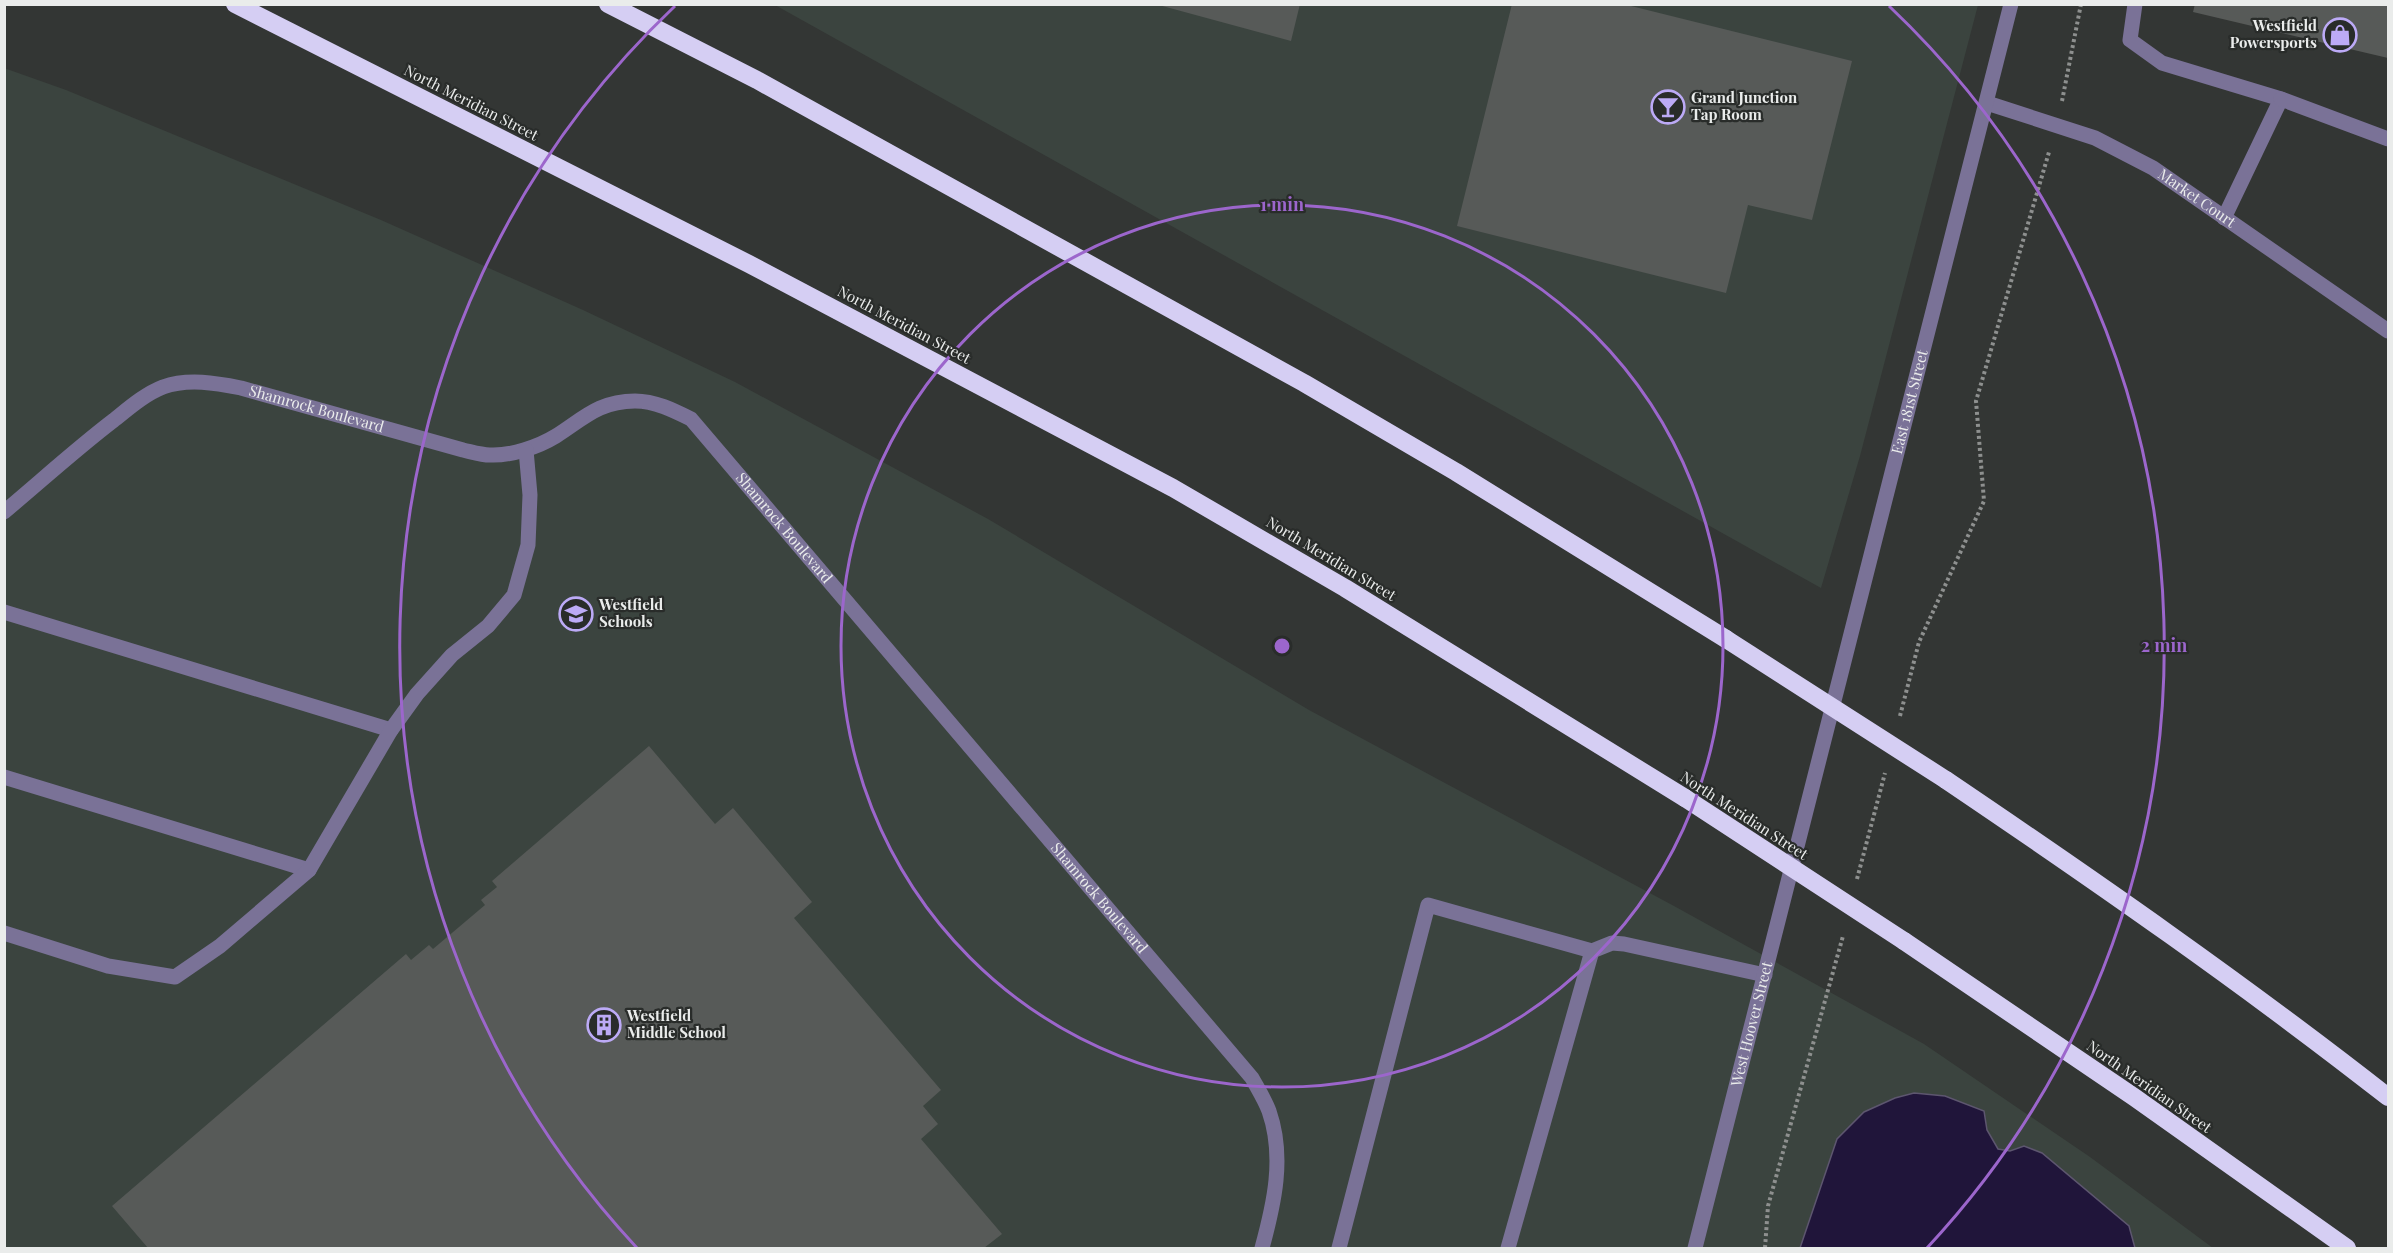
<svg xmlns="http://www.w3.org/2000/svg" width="2393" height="1253" font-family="'Playfair Display',serif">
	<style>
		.built { fill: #3b443f }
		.water { fill: #20153a; stroke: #5d566f; stroke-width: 1.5 }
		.building { fill: #575a58 }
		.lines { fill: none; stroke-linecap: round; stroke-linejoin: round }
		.path { stroke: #8e908f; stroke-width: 4; stroke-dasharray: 3 3; stroke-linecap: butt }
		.minor { stroke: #7a7297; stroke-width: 15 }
		.highway { stroke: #d5cef3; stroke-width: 18 }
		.highway-bridge { stroke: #d5cef3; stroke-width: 18 }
		.ring { fill: none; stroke: #9c66cc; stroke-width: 3 }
		.labels { text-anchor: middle; stroke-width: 4.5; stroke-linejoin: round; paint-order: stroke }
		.poi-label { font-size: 15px; font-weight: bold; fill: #eaeceb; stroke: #292c2a; text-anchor: start }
		.street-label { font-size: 15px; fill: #eaeceb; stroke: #292c2a }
		.centre { fill: #9c66cc; stroke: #292c2a; stroke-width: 3 }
		.ring-label { font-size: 18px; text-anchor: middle; font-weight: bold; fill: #9c66cc; stroke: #292c2a; stroke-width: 4.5; stroke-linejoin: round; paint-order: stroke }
	</style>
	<rect width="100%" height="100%" fill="#333634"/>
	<!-- built -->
	<path class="built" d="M 775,5 L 1978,5 L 1860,456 L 1821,588 Z
		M 4,68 L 66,90 L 381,220 L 583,310 L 735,382 L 988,519 L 1309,710 L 1674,906 L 1924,1044 L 2090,1157 L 2213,1248 L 5,1248 Z"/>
	<!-- water -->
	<path class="water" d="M 1914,1093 L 1945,1096 L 1984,1111 L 1987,1130 L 1998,1149 L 2010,1151 L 2024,1146 L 2042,1153 L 2129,1226 L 2135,1248 L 1800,1248 L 1837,1139 L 1864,1112 L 1895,1098 Z"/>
	<!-- building -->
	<path class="building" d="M 1155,4 L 1300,4 L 1291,41 Z
		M 1512,4 L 1623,4 L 1852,61 L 1812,220 L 1748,205 L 1726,293 L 1457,226 Z
		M 2195,4 L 2388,4 L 2388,58 L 2193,12 Z
		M 649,746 L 715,824 L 733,808 L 812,902 L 794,918 L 941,1090 L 923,1106 L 938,1124 L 921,1139 L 1002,1234 L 984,1248 L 148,1248 L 112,1206 L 406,954 L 411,960 L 429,945 L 433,949 L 485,905 L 481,900 L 497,887 L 492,881 Z"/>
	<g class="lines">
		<!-- path -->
		<path class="path" d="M 2062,101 L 2081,4
			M 1900,716 L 1919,642 L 1984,501 L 1976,401 L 2049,152
			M 1857,879 L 1885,773
			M 1765,1248 L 1768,1206 L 1843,936"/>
		<!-- minor -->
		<g class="minor">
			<path d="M 2135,4 L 2130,40 L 2162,63 L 2281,99 L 2224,218"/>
			<path d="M 2281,99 L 2388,139"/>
			<path id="s1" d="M 1987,103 L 2095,138 L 2153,168 L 2388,331"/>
			<path id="s2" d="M 4,512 C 41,481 76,449 114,420 C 129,408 145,394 163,387 C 188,378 216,383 241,388 L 463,450 C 472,452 481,455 490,455 C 511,456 538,447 556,436 C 583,419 599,401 635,401 C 655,401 673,410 691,419 L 1252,1078 C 1258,1089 1265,1100 1269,1111 C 1285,1157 1274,1204 1262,1248"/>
			<path d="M 4,612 L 391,730"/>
			<path d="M 4,777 L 309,870"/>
			<path d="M 4,933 L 108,966 L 175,977 L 220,946 L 309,870 L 391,730 L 417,694 L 452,655 L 488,626 L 514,595 L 528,545 L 530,495 L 526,450"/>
			<path d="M 1592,951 L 1612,943 L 1624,944 L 1765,975"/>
			<path d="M 1339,1248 L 1428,905 L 1592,951 L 1508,1248"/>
			<path id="s3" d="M 1695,1248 L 2011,4"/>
		</g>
		<!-- highway -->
		<path class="highway" d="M 235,4 L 749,264 L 1173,488 L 1345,588 L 1685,798
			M 608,4 L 757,80 L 1304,383 L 1456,472 L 1726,639
			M 1946,780 C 2097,882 2245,985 2388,1097
			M 1904,941 L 2134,1097 L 2347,1248"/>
		<!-- highway-bridge -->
		<path class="highway-bridge" d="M 1726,639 L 1946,780
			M 1685,798 L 1904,941"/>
	</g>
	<!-- distance rings -->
	<g class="ring">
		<circle cx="1282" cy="646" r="441"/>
		<path d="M637 1248A882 882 0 0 1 675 6M1889 6A882 882 0 0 1 1927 1248"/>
	</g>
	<!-- icons -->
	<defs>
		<symbol id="shop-ring" viewBox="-11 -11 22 22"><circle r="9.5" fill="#292c2a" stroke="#bcaaf6" stroke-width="1.5"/><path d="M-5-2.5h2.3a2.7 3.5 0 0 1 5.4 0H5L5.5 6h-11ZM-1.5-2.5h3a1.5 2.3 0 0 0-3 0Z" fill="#bcaaf6"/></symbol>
		<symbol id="bar-ring" viewBox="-11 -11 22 22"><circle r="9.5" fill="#292c2a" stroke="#bcaaf6" stroke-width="1.5"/><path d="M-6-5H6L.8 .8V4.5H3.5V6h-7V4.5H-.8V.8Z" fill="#bcaaf6"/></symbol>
		<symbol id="school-ring" viewBox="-11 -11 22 22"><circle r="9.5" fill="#292c2a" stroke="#bcaaf6" stroke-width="1.5"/><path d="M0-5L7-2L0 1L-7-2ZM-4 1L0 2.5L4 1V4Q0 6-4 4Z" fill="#bcaaf6"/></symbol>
		<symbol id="building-ring" viewBox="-11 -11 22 22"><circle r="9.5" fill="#292c2a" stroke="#bcaaf6" stroke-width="1.5"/><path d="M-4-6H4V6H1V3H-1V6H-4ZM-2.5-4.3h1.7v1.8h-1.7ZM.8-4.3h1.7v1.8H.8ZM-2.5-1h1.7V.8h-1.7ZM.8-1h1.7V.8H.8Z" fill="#bcaaf6"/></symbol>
	</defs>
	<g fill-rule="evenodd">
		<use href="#shop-ring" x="2321" y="16" width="38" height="38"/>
		<use href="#bar-ring" x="1649" y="88" width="38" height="38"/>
		<use href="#school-ring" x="557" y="595" width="38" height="38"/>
		<use href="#building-ring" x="585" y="1006" width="38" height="38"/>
	</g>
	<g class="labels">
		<!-- poi labels -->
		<g class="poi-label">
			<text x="2317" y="31" text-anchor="end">Westfield<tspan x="2317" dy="17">Powersports</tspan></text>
			<text x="1691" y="103">Grand Junction<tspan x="1691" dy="17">Tap Room</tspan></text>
			<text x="599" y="610">Westfield<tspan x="599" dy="17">Schools</tspan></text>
			<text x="627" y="1021">Westfield<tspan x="627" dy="17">Middle School</tspan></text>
		</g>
		<!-- street labels -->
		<g class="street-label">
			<text transform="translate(471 103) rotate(27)" y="5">North Meridian Street</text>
			<text dy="5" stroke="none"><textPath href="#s1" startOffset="232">Market Court</textPath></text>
			<text transform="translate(904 325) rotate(28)" y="5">North Meridian Street</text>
			<text dy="5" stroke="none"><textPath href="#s3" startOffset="873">East 181st Street</textPath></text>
			<text dy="5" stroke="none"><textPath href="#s2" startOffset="360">Shamrock Boulevard</textPath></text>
			<text dy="5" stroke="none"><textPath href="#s2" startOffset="900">Shamrock Boulevard</textPath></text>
			<text transform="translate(1331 559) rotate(31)" y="5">North Meridian Street</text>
			<text transform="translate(1744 816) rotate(33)" y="5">North Meridian Street</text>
			<text dy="5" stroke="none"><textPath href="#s2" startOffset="1386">Shamrock Boulevard</textPath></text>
			<text dy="5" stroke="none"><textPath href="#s3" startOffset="231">West Hoover Street</textPath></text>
			<text transform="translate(2149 1087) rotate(35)" y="5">North Meridian Street</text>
		</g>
	</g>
	<circle cx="1282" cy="646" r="9" class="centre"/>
	<g class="ring-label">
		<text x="1282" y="211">1 min</text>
		<text x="2164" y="652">2 min</text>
	</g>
	<!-- border -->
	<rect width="2393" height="1253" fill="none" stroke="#eaeceb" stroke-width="12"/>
</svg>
